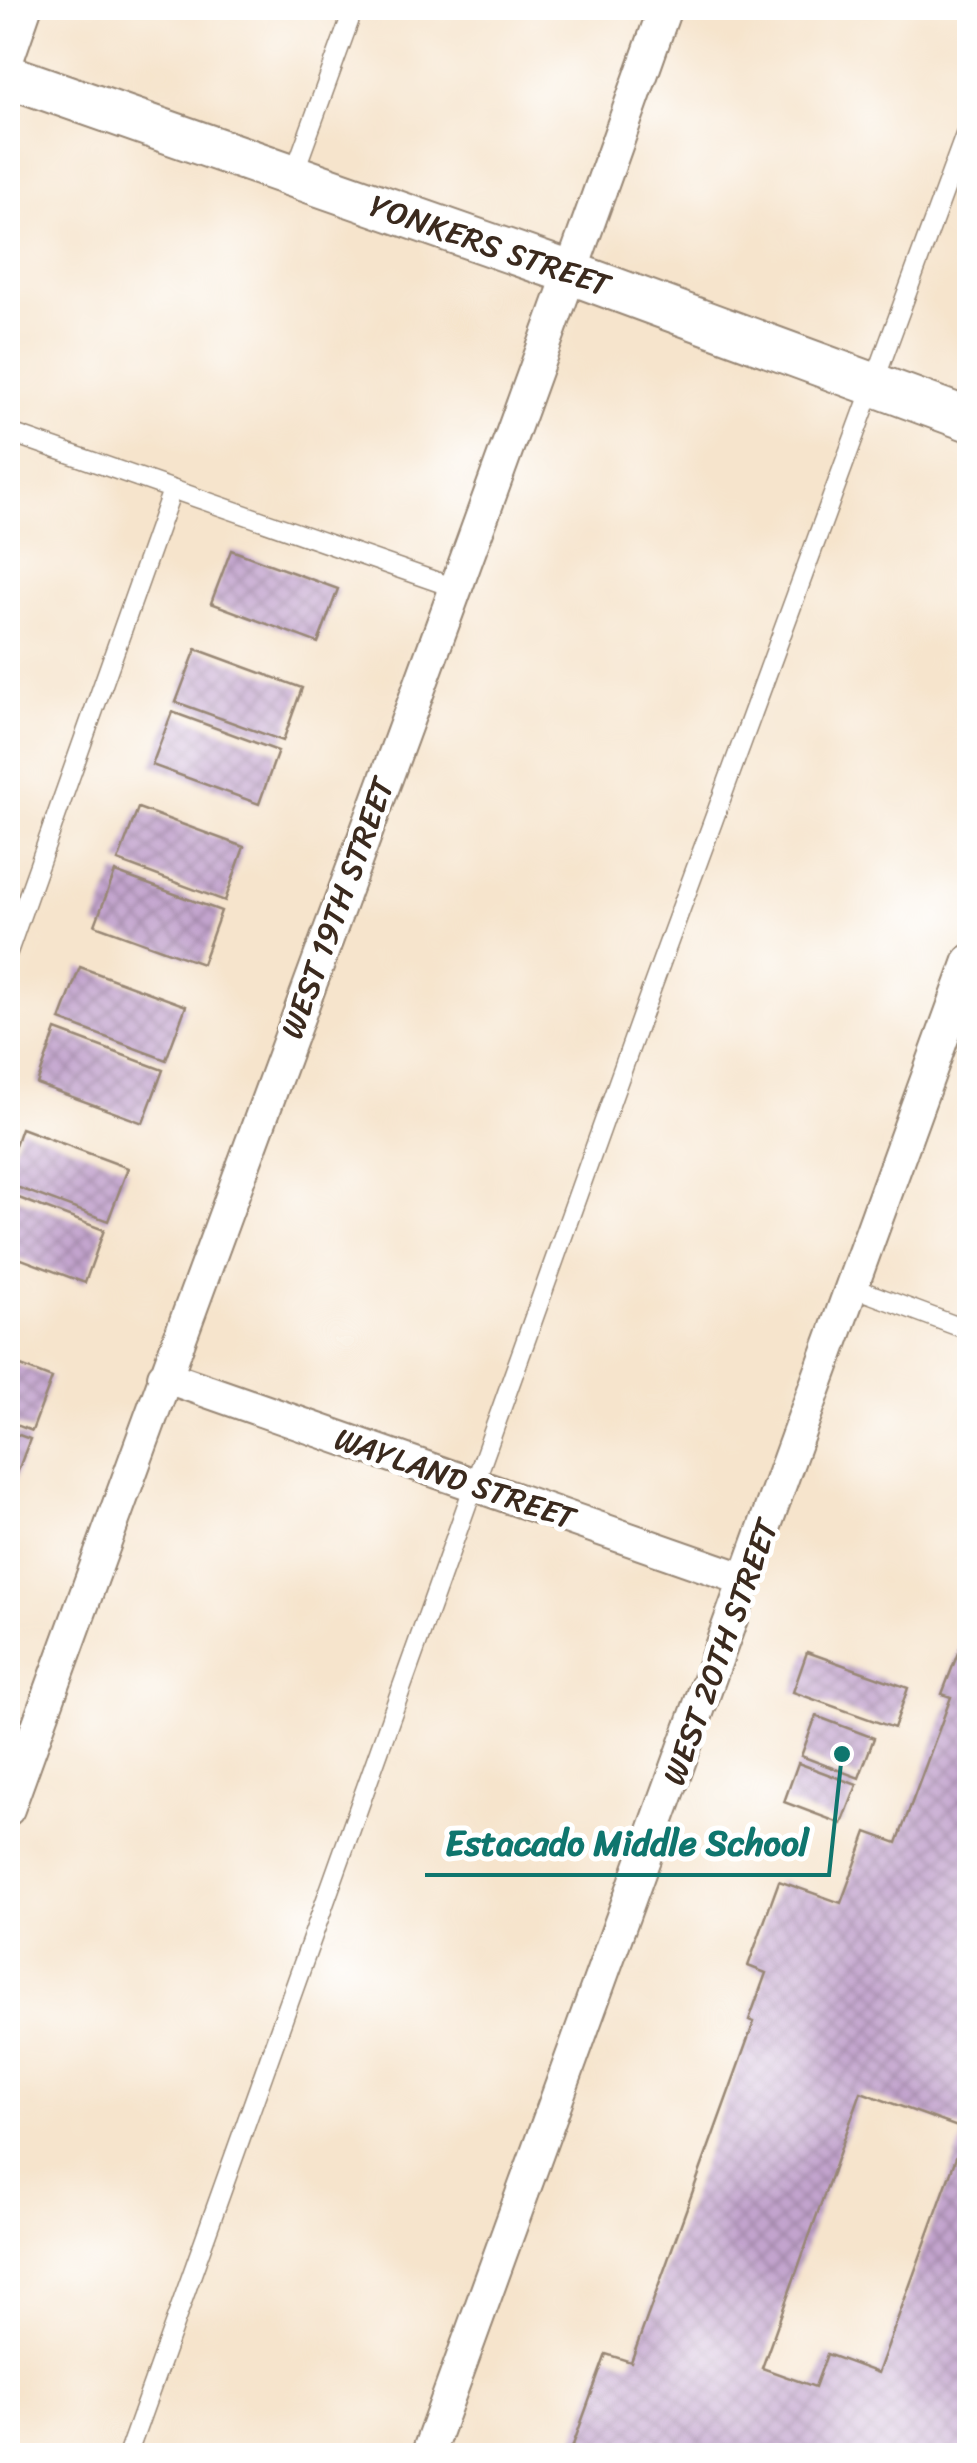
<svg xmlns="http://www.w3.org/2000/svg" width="977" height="2463" font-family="Sriracha,sans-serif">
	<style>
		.building { fill: url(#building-cross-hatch); fill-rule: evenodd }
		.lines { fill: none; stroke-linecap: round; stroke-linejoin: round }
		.service-casing { stroke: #988775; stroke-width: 21 }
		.minor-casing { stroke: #988775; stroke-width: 36 }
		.tertiary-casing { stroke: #988775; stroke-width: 46 }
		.service { stroke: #fff; stroke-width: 18 }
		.minor { stroke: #fff; stroke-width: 32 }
		.tertiary { stroke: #fff; stroke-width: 42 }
		.labels { text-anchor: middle; stroke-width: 10; stroke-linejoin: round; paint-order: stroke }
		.street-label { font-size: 32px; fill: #3b2a1e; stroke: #fff }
		.leader { fill: none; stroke: #0f766e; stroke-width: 4 }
		.callout-dot { fill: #0f766e; stroke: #fff; stroke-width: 4 }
		.callout-label { font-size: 35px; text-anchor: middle; font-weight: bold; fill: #0f766e; stroke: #fff; stroke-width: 10; stroke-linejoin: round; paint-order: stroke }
	</style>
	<defs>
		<pattern id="building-cross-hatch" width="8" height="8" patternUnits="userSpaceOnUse" patternTransform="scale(2.5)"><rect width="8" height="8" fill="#c3a4ce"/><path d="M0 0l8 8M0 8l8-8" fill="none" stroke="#a086a7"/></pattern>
	</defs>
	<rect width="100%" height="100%" fill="#fff"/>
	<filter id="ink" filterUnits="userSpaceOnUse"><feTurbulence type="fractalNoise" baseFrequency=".01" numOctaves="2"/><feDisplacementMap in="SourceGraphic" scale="20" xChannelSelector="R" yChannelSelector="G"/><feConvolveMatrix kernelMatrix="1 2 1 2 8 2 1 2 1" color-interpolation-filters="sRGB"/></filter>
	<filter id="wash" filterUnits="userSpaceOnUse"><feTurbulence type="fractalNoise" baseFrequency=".0048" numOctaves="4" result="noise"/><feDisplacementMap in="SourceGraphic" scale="40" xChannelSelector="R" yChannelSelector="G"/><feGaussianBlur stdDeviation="2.25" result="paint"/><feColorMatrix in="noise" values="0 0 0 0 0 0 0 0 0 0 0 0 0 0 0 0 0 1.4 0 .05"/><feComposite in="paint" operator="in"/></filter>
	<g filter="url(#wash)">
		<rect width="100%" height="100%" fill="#f6e4cc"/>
		<g id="blocks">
			<!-- building -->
			<path class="building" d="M 231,550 L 338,589 L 318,643 L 211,603 Z
				M 196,649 L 302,688 L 283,741 L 176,702 Z
				M 172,712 L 278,751 L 259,804 L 152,765 Z
				M 138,808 L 244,847 L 225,901 L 118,861 Z
				M 115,872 L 221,911 L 202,964 L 95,925 Z
				M 80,967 L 186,1006 L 166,1060 L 60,1020 Z
				M 56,1030 L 163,1070 L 143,1123 L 37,1084 Z
				M 21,1128 L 128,1168 L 108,1221 L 8,1184 L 8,1165 Z
				M 8,1194 L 104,1230 L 85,1283 L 8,1254 Z
				M 8,1361 L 52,1378 L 32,1431 L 8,1422 Z
				M 8,1431 L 30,1439 L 10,1492 L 8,1491 Z
				M 970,1622 L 970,2456 L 569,2456 L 606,2354 L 631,2362 L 754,2022 L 749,2020 L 766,1973 L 748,1966 L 779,1881 L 841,1903 L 867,1832 L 897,1843 L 951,1697 L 942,1694 ZM 861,2092 L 966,2130 L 878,2373 L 827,2354 L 815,2387 L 762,2368 Z
				M 807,1652 L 908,1688 L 894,1728 L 793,1692 Z
				M 816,1716 L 874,1738 L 859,1778 L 801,1756 Z
				M 798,1763 L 857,1785 L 842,1824 L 784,1802 Z"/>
		</g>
	</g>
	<g filter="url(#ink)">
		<use href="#blocks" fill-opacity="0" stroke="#988775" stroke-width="2.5"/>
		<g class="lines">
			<defs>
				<path id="service" d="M 293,176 L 354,8
					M 8,432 L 455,588
					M 8,952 L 172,490
					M 852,1287 L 970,1331
					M 127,2456 L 647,1001 L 970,121"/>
				<path id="minor" d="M 8,57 L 25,8
					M 164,1376 L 746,1580
					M 8,1809 C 225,1208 452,610 665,8
					M 427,2456 L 970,961"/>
				<path id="tertiary" d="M 8,76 L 571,273 L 970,420"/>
			</defs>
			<!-- service casing -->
			<use href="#service" class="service-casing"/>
			<!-- minor casing -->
			<use href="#minor" class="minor-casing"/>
			<!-- tertiary casing -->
			<use href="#tertiary" class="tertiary-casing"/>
			<!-- service -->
			<use href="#service" class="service"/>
			<!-- minor -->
			<use href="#minor" class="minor"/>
			<!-- tertiary -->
			<use href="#tertiary" class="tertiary"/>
		</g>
	</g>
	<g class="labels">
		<!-- street labels -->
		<g class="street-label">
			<text transform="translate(490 245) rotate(19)" y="11">YONKERS STREET</text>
			<text transform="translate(337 908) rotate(-70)" y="11">WEST 19TH STREET</text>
			<text transform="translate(455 1478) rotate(19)" y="11">WAYLAND STREET</text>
			<text transform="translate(720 1652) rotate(-70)" y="11">WEST 20TH STREET</text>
		</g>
	</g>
	<!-- callouts -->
	<path class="leader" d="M842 1754L829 1875H425"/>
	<circle class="callout-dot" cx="842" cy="1754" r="10"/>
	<g class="callout-label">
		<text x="627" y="1855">Estacado Middle School</text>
	</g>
	<!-- margin -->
	<rect width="977" height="2463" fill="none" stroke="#fff" stroke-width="40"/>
</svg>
